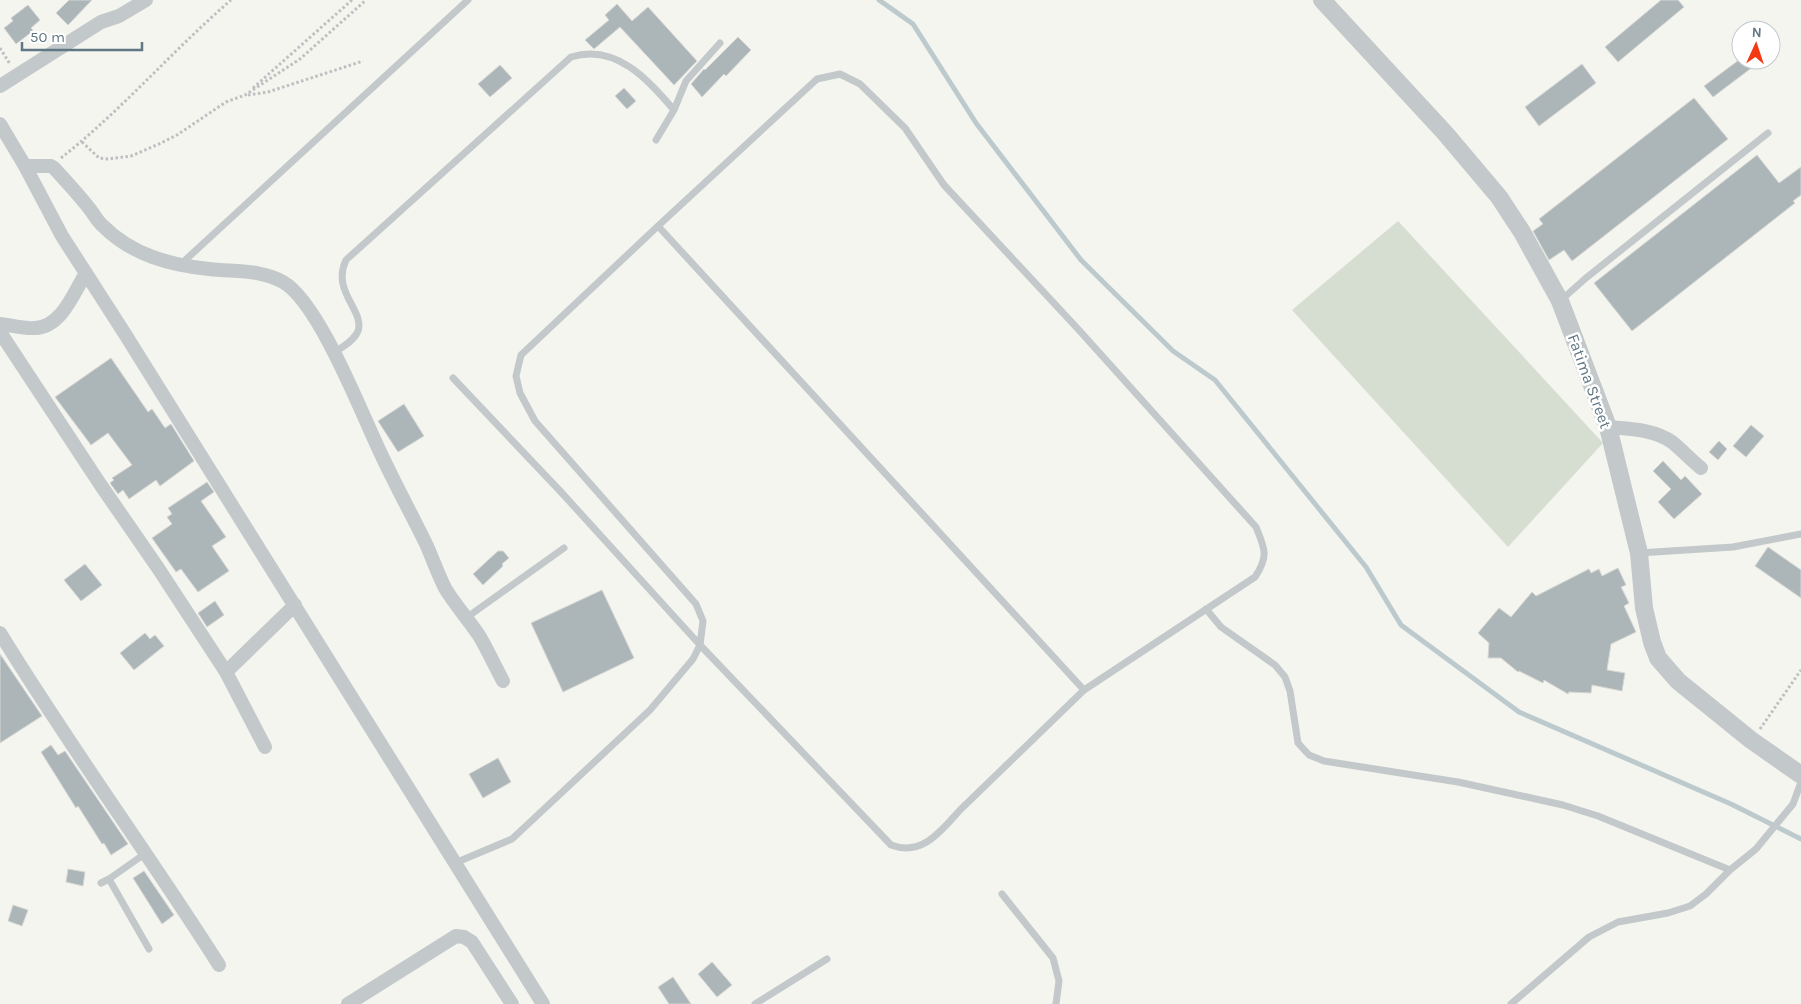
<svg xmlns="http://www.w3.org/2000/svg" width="1801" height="1004" font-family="Karla,sans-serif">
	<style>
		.green { fill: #d6ddd1 }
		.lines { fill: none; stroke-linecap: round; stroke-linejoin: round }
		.stream { stroke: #bccace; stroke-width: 5 }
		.building { fill: #acb6b9; stroke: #d6d6d3 }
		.path { stroke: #bdbfc1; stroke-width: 3; stroke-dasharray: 2.5 2.5; stroke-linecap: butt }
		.service { stroke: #c3c8ca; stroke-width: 7 }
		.minor { stroke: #c3c8ca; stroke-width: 14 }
		.tertiary { stroke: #c3c8ca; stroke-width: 18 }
		.labels { text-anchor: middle; stroke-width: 5; stroke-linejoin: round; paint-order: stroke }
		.street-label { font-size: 16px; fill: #617784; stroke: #fff }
	</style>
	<rect width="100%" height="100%" fill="#f5f5f0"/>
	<!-- green -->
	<path class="green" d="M 1398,221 L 1603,443 L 1508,547 L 1292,310 Z"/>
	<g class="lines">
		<!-- stream -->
		<path class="stream" d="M 879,0 L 913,24 L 976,123 L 1081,260 L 1173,351 L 1215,380 L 1366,567 L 1401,625 L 1519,712 L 1731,804 L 1801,839"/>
	</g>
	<!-- building -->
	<path class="building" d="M 69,0 L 92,0 L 68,25 L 56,13 Z
		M 1661,0 L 1678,0 L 1684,7 L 1618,62 L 1605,47 Z
		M 617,4 L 632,21 L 648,7 L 697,61 L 674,85 L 620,27 L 594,49 L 585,40 L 609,20 L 605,15 Z
		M 28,5 L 40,20 L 31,28 L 33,31 L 16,44 L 4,28 L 13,21 L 11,18 Z
		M 738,37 L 751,50 L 726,76 L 724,74 L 702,97 L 691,84 L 704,69 L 705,70 Z
		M 1739,60 L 1762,60 L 1713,97 L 1704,86 Z
		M 1582,64 L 1596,83 L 1539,126 L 1525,107 Z
		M 500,65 L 512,78 L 490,97 L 478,84 Z
		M 624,88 L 636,101 L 627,109 L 615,96 Z
		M 1694,98 L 1728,139 L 1572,261 L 1564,250 L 1549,260 L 1533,231 L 1543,224 L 1539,219 Z
		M 1757,155 L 1779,183 L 1801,167 L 1801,195 L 1793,201 L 1795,203 L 1632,331 L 1594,283 Z
		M 111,358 L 148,412 L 152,409 L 165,428 L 171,424 L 194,461 L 160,486 L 156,480 L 129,499 L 123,490 L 118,494 L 110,483 L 114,480 L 112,478 L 132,465 L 108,433 L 91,445 L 55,397 Z
		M 404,404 L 424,436 L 398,452 L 378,421 Z
		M 1751,425 L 1764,436 L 1746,457 L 1733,446 Z
		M 1719,441 L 1727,449 L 1718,460 L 1709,452 Z
		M 1663,461 L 1681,480 L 1685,476 L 1702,494 L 1674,519 L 1658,502 L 1671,489 L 1653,471 Z
		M 207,482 L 214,492 L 201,501 L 226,537 L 212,546 L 229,571 L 198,592 L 181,569 L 176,572 L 152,538 L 172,524 L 167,517 L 172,514 L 168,508 Z
		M 1768,547 L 1801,570 L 1801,598 L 1755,566 Z
		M 498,551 L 503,551 L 509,558 L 502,564 L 503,566 L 483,585 L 473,574 Z
		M 85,564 L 102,585 L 81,601 L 64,580 Z
		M 1618,568 L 1626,585 L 1621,587 L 1629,603 L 1624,606 L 1636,632 L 1611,644 L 1607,670 L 1625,673 L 1622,691 L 1592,685 L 1591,693 L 1569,692 L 1568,694 L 1544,680 L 1543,683 L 1519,671 L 1518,672 L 1501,658 L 1488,658 L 1489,643 L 1478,633 L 1499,608 L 1511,617 L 1532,592 L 1536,596 L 1589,569 L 1591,573 L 1599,569 L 1602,576 Z
		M 602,590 L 634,658 L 563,692 L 531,623 Z
		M 215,601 L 224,615 L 207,627 L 198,613 Z
		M 145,633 L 150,639 L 155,635 L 164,646 L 134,670 L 120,653 Z
		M 0,654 L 42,716 L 0,743 Z
		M 51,745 L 58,755 L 65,751 L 128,844 L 111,855 L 104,843 L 102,844 L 78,806 L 76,808 L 41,752 Z
		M 498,758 L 511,782 L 483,798 L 469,774 Z
		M 68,869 L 85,872 L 83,886 L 66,882 Z
		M 144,871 L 174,915 L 162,924 L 133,878 Z
		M 13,905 L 28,910 L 22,926 L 8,921 Z
		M 712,962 L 732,985 L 717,997 L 698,974 Z
		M 673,977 L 691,1004 L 669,1004 L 658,987 Z"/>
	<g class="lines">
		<!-- path -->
		<path class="path" d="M 0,48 L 10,64
			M 253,88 L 352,0
			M 248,95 L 268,92 L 363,61
			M 82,142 L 99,158 L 108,159 L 131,156 L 159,144 L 177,135 L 226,102 L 245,95 L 300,59 L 366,0
			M 61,158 C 122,110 172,51 231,0
			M 1760,729 L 1801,670"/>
		<!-- service -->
		<path class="service" d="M 656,140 L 674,110 L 686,81 L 720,43
			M 658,226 L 1084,690
			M 181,264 L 468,0
			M 1560,301 L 1586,278 L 1768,133
			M 334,353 C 342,347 354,341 358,331 C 365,311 331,291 346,260 L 571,57 C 616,43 648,80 674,110
			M 453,378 L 561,492 L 700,645 L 891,845 C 922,857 941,831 960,810 L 1084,690 L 1255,577 C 1269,556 1265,549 1256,527 L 1078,329 L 944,185 L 905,128 L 860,84 L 840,74 L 817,79 L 658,226 L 521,355 L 516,376 L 520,393 L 535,421 L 696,604 L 703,621 L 700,645 L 693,659 L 650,710 L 512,839 L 455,863
			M 1639,553 L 1733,547 L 1801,534
			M 1206,609 L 1221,627 L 1275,665 L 1285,677 L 1290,691 L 1298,743 L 1309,755 L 1324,761 L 1458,782 L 1563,805 L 1598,816 L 1730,870
			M 466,618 L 564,548
			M 109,879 L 149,949
			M 101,883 L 109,879 L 146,853
			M 1002,894 L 1053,958 L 1059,981 L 1056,1004
			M 755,1004 L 827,959
			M 1511,1004 L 1589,937 L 1618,922 L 1668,913 L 1690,906 L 1706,894 L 1730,870 L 1756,849 L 1793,804 L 1801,782"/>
		<!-- minor -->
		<path class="minor" d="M 0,86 L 101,22 L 119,16 L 146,0
			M 0,124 L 25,166 L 51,166 L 54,168 C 66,181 78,194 89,208 C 94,214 97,221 103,226 C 132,255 170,265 209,269 C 234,272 260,269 283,282 C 317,301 358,404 375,441 C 391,477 410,511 427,546 C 433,560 438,574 445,588 C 455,605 469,620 480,637 C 488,651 495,666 503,681
			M 25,166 L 62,236 L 125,334 L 543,1004
			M 0,324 C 11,325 24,329 35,328 C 62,327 74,292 86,273
			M 0,332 L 100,484 L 158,568 L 226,672 L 265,747
			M 1608,427 C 1629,429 1654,429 1672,442 C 1682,450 1691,460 1701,468
			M 0,633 C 69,746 148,853 219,965
			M 226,672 L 295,605
			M 348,1004 L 456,936 L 464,937 L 472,942 L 512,1004"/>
		<!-- tertiary -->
		<path class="tertiary" d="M 1322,0 L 1445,133 L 1499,197 L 1522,232 L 1560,301 L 1608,427 L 1639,553 L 1644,608 L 1652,642 L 1658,658 L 1678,681 L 1751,740 L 1801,775"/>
	</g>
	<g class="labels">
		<!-- street labels -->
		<g class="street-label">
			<text transform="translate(1590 381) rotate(70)" y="6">Fatima Street</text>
		</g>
	</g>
	<!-- north arrow -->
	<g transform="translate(1756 45) rotate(3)"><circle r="24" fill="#ffffff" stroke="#c0c9ce"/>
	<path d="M0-4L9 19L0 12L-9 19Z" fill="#f33812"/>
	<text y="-8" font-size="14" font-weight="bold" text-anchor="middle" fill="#617784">N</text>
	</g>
	<!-- scale -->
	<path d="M22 42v8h120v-8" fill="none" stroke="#617784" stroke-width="2.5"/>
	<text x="30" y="42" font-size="15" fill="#617784" stroke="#ffffff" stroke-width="4" paint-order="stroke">50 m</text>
</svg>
